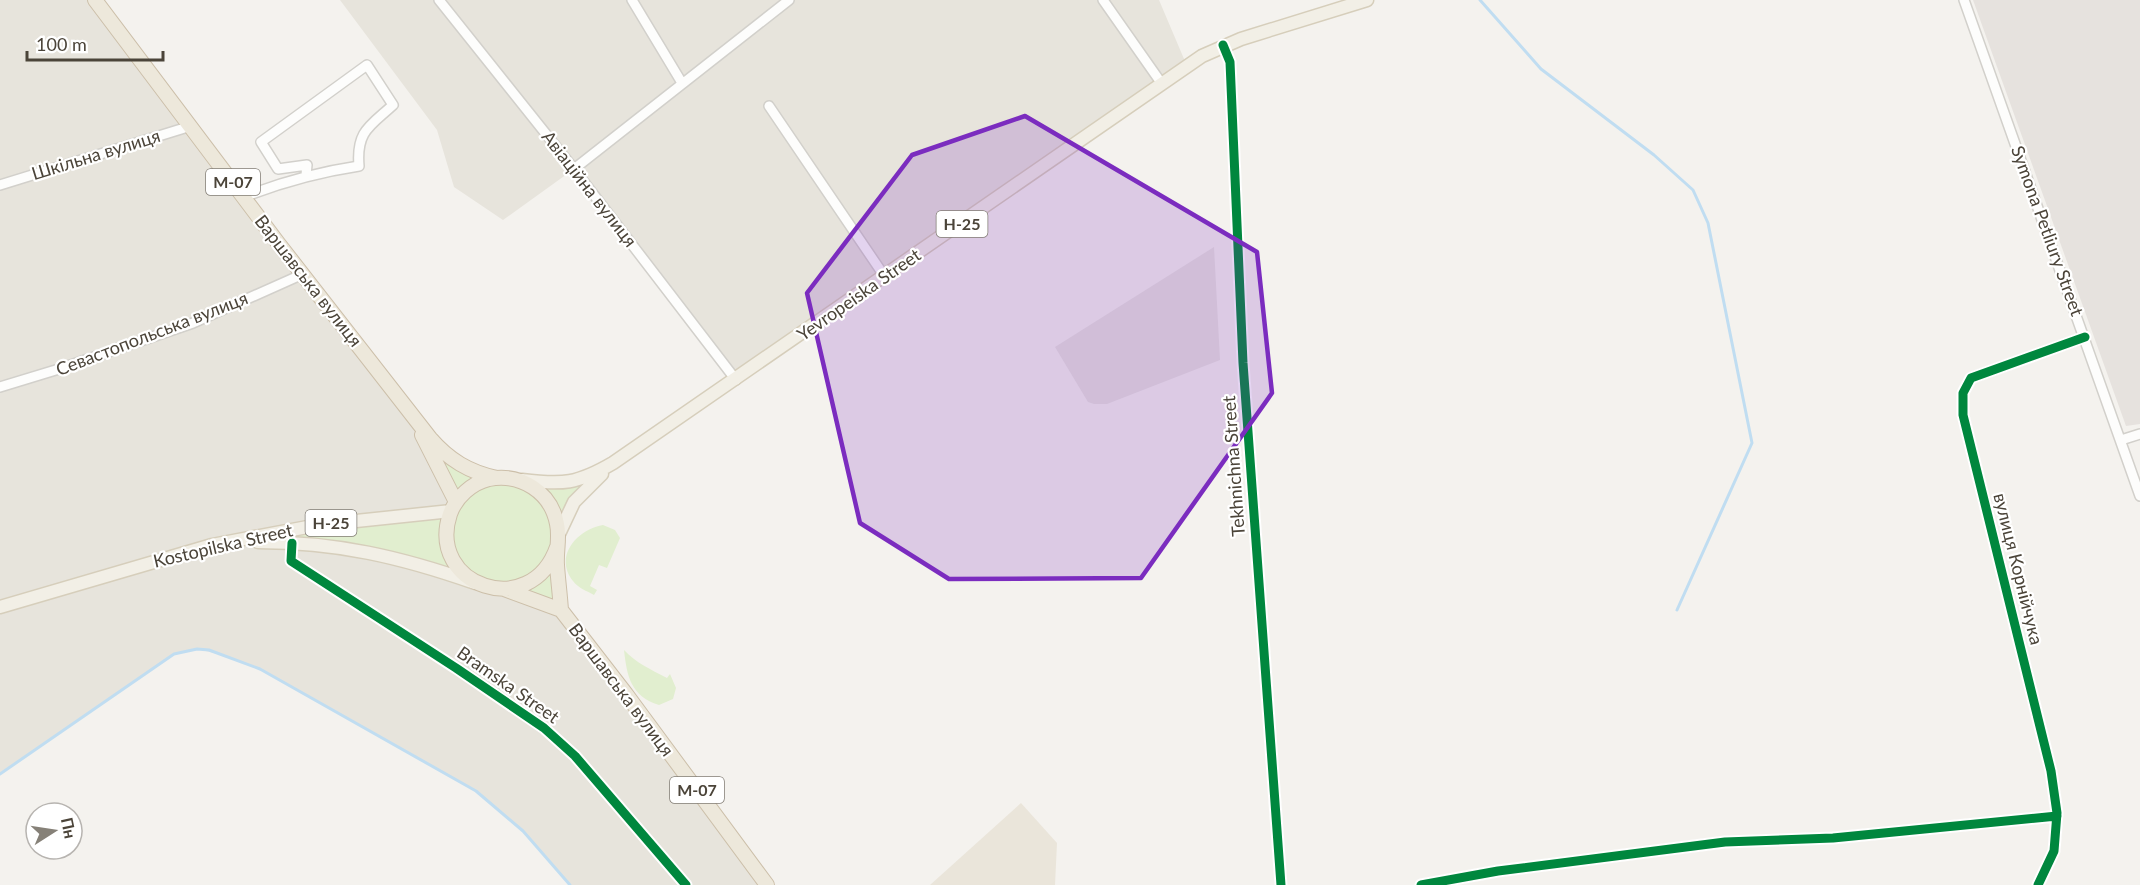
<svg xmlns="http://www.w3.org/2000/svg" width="2140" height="885" font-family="Lato,sans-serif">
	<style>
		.residential { fill: #e7e4dc }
		.industrial { fill: #e6e2de }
		.education { fill: #eae5da }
		.green { fill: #e1eecf }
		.parking { fill: #e6e3df }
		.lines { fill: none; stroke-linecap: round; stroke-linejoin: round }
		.stream { stroke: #c0ddf1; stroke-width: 3 }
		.minor-casing { stroke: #d2d0cb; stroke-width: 12 }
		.major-casing { stroke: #d6cebb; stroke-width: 15 }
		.highway-casing { stroke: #ccbfa9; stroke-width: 16 }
		.minor { stroke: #fdfdfc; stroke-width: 9 }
		.major { stroke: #f2efe6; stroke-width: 12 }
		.highway { stroke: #ede8db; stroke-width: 14 }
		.cycleway-casing { stroke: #fff; stroke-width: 13 }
		.cycleway { stroke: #00873e; stroke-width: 9 }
		.marked { fill: #7b2cbf; fill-opacity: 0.2; stroke: #7b2cbf; stroke-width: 4.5; stroke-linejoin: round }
		.labels { text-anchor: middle; stroke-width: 4.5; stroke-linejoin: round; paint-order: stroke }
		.shield { fill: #fff; stroke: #817c74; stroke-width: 1.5 }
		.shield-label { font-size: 16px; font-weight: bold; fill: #4b4439 }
		.street-label { font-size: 18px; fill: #4b4439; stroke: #fff }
	</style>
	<rect width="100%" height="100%" fill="#f4f2ee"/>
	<!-- residential -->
	<path class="residential" d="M 0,0 L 95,0 L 414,417 L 456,502 L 451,511 L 243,542 L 343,547 L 561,610 L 767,885 L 570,885 L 523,831 L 476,791 L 260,669 L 227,656 L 197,649 L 174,654 L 0,774 Z
		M 340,0 L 1159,0 L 1187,66 L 736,380 L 574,169 L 503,220 L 454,187 L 437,130 Z"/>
	<!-- industrial -->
	<path class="industrial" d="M 1973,0 L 2140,0 L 2140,424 L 2126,426 Z"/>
	<!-- education -->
	<path class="education" d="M 1021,803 L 1057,843 L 1055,885 L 930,885 Z"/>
	<!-- green -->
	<path class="green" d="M 426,444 L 444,453 L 518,480 L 594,474 L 558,536 L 561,610 L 403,560 L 274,542 L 318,525 L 451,511 L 456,502 Z
		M 603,525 L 615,530 L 620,538 L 607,568 L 599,565 L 590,586 L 597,590 L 594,595 C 587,591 578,588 573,581 C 553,556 578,529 603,525 Z
		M 624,650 C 636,663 650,669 667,678 L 670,674 L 676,688 L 673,699 L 659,705 C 631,696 627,677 624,650 Z"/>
	<!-- parking -->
	<path class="parking" d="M 1214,247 L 1220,360 L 1107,404 L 1094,404 L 1088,402 L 1055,347 Z"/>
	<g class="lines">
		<!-- stream -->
		<path class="stream" d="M 1480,0 L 1541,69 L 1654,155 L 1693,190 L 1708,223 L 1752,443 L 1677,610
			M 0,774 L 174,654 L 197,649 L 209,650 L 260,669 L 476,791 L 523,831 L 570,885"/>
		<defs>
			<path id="minor" d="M 439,0 L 574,169 L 736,380
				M 632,0 L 682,83
				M 1103,0 L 1162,84
				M 1964,0 L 2140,496
				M 1223,45 L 1230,62 L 1243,363 L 1281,885
				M 769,106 L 885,277
				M 574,169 L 789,0
				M 0,185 L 191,126
				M 244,197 C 282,182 319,172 359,166 C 356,131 370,126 393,105 L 367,65 L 261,142 L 278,169 L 307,165 L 306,175
				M 0,387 L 59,369 L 193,323 L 303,274
				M 2121,440 L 2140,434
				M 292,543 L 291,561 L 456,668 L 544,728 L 575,756 L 686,885
				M 1421,885 L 1498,871 L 1725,842 L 1833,838 L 2057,816
				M 2038,885 L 2054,851 L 2057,813 L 2051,771 L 1963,415 L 1963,393 L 1971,378 L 2085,337"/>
			<path id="major" d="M 522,480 C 563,485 577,484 613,463 L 1202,56 L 1241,39 L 1367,0
				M 558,536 L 574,502 L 602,474
				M 258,542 C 336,542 401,557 475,583
				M 0,607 L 212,545 L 318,525 L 451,511"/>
			<path id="highway" d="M 95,0 L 278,243 L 430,438 C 449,460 469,472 497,478
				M 422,435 L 456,502
				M 557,547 C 531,622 426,586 450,514 C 456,497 472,483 489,479 C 521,473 551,492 557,524 C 560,537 556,551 557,565 C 558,580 560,595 561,610
				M 504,589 L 561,610
				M 561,610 L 626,694 L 767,885"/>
		</defs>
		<!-- minor casing -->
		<use href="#minor" class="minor-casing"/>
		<!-- major casing -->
		<use href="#major" class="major-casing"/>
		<!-- highway casing -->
		<use href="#highway" class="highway-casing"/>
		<!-- minor -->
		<use href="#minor" class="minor"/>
		<!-- major -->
		<use href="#major" class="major"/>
		<!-- highway -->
		<use href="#highway" class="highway"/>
		<defs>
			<path id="cycleway" d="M 1223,45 L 1230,62 L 1243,363 L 1281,885
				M 292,543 L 291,561 L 456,668 L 544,728 L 575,756 L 686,885
				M 1421,885 L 1498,871 L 1725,842 L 1833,838 L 2057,816
				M 2038,885 L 2054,851 L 2057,813 L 2051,771 L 1963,415 L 1963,393 L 1971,378 L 2085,337"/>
		</defs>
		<!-- cycleway casing -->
		<use href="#cycleway" class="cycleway-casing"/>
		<!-- cycleway -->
		<use href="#cycleway" class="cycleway"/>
	</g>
	<!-- marked area -->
	<path class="marked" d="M 1025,116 L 1257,252 L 1272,393 L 1141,578 L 949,579 L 860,523 L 807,293 L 912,155 Z"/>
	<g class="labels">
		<!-- shield labels -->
		<g class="shield">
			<rect x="206" y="169" width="54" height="26" rx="4.5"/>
			<rect x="936.5" y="211" width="51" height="26" rx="4.5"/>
			<rect x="305.5" y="510" width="51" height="26" rx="4.5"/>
			<rect x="670" y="777" width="54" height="26" rx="4.5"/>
		</g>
		<g class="shield-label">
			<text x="233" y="188">М-07</text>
			<text x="962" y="230">Н-25</text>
			<text x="331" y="529">Н-25</text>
			<text x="697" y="796">М-07</text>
		</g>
		<!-- street labels -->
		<g class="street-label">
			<text transform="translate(96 155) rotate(-17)" y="6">Шкільна вулиця</text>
			<text transform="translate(589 189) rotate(52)" y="6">Авіаційна вулиця</text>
			<text transform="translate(2047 231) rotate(70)" y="6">Symona Petliury Street</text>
			<text transform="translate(308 281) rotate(52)" y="6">Варшавська вулиця</text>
			<text transform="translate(859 295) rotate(-35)" y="6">Yevropeiska Street</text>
			<text transform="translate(152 334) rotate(-21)" y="6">Севастопольська вулиця</text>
			<text transform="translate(1234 466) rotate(-94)" y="6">Tekhnichna Street</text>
			<text transform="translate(223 546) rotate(-13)" y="6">Kostopilska Street</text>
			<text transform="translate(2018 569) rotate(76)" y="6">вулиця Корнійчука</text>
			<text transform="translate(508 685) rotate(35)" y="6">Bramska Street</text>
			<text transform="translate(621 690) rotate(53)" y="6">Варшавська вулиця</text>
		</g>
	</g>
	<!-- north arrow -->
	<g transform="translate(54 831) rotate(78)"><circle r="28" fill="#ffffff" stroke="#b7b4b0" stroke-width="1.5"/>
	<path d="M0-4.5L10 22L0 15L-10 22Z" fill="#868178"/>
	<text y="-9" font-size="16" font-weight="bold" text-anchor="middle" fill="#4b4439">Пн</text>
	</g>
	<!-- scale -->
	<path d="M27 51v9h136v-9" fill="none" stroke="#4b4439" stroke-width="3"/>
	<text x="36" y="51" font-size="18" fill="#4b4439" stroke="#ffffff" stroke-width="4.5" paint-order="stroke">100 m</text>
</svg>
